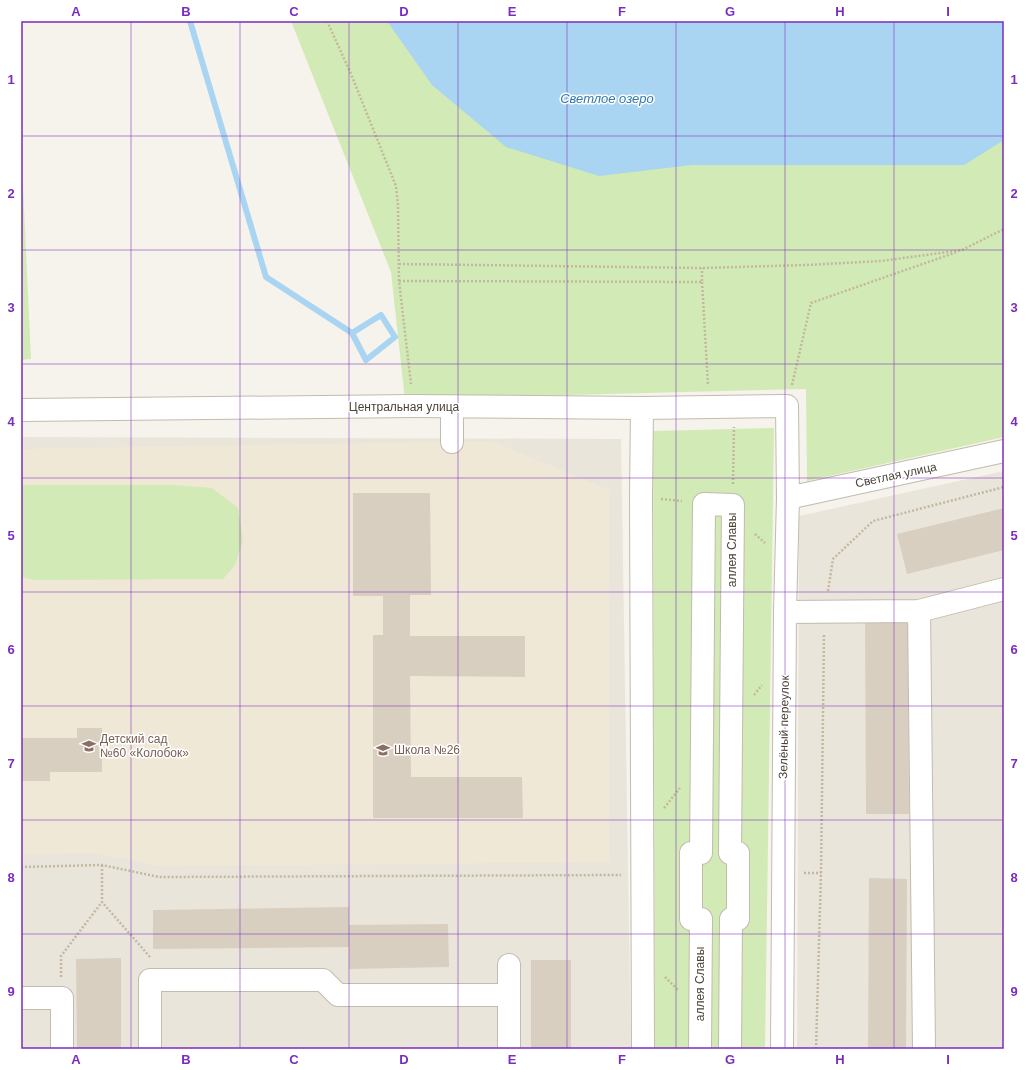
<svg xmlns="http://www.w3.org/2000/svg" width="1025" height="1070" font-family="Arial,sans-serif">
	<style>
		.residential { fill: #eae5da }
		.education { fill: #efe8d6 }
		.green { fill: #d2eab5 }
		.water { fill: #a9d4f2 }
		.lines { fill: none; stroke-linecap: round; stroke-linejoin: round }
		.stream { stroke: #a9d4f2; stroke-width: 6 }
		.building { fill: #d8cfc1 }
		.minor-casing { stroke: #c2bbae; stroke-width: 24 }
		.path { stroke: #c4b79f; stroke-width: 2.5; stroke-dasharray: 2 2; stroke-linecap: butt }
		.minor { stroke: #fff; stroke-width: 22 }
		.grid { fill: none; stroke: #7b2cbf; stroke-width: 1; stroke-opacity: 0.55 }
		.labels { text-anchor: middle; stroke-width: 3; stroke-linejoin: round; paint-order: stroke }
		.street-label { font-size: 12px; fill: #4b4439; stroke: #fff }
		.education-label { font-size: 12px; fill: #785e54; stroke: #fff; text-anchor: start }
		.water-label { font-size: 13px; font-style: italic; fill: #2e7ab2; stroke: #fff }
		.neatline { fill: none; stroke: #7b2cbf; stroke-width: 1.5 }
		.grid-label { font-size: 13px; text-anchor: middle; font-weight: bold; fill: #7b2cbf }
	</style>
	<rect width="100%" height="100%" fill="#f6f3ec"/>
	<!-- residential -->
	<path class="residential" d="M 21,437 L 621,439 L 631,1049 L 21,1049 Z
		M 1004,471 L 1004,1049 L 797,1049 L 799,516 Z"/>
	<!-- education -->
	<path class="education" d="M 491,441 L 609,490 L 609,862 L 160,866 L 97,853 L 21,854 L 21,449 Z"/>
	<!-- green -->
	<path class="green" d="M 291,21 L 1004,21 L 1004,437 L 807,481 L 806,389 L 413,399 L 405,400 L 391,272 Z
		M 21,143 L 31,359 L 21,360 Z
		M 774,428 L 765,1049 L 655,1049 L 653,431 Z
		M 21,485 L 174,485 L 212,488 L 238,508 L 243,540 L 235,565 L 223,579 L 35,580 L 21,577 Z"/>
	<!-- water -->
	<path class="water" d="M 387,21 L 1004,21 L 1004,140 L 964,165 L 692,165 L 599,176 L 506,147 L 432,85 Z"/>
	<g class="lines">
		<!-- stream -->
		<path class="stream" d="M 190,21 L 266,277 L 352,333 L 366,360 L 395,337 L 381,315 L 352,333"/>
	</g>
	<!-- building -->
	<path class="building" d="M 353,493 L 430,493 L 431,595 L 410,595 L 410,636 L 525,636 L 525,677 L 410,676 L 411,777 L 522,777 L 523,818 L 373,818 L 373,635 L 383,635 L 383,596 L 353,596 Z
		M 1004,508 L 1004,550 L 907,574 L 897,534 Z
		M 865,620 L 908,620 L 909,814 L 866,814 Z
		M 77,728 L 102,728 L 102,772 L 50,772 L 50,781 L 21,781 L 21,738 L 77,738 Z
		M 869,878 L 907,879 L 906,1049 L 868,1049 Z
		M 349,907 L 349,925 L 448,924 L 449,967 L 349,969 L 349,947 L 153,949 L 153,910 Z
		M 121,958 L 121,1049 L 77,1049 L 76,959 Z
		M 531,960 L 571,960 L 571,1049 L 531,1049 Z"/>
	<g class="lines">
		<defs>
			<path id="minor" d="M 642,408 L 641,496 L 643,1049
				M 21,410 L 414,406 L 642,408 L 787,406 L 788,498 L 785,612 L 782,1049
				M 452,442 L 452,407
				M 788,498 L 1004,451
				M 919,611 L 924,1049
				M 785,612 L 919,611 L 1004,589
				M 21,998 L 62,998 L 62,1049
				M 150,1049 L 150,980 L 323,980 L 338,995 L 509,995
				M 509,1049 L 509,965
				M 700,1049 L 701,919 L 691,919 L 691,853 L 701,853 L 704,504 L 733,505 L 730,853 L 738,853 L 738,919 L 731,919 L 730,1049"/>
		</defs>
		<!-- minor casing -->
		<use href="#minor" class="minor-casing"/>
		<!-- path -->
		<path class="path" d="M 327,21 L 351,74 L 396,186 L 398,205 L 399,281 L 411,384
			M 962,250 L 1004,229
			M 399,264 L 702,268 L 806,265 L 881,261 L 963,250
			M 399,281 L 702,282 L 702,268
			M 702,282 L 708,385
			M 792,385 L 811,303 L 957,252
			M 733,484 L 734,427
			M 661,499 L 682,501
			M 755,534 L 765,543
			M 828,591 L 833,559 L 873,521 L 1004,487
			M 754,695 L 762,685
			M 664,808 L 680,788
			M 102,865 L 102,902 L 150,957 L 150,959
			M 21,867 L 102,865 L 159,877 L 621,875
			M 804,873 L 821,873
			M 61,977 L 61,956 L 102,902
			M 665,977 L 678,990
			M 816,1049 L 821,873 L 824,634"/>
		<!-- minor -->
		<use href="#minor" class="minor"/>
	</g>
	<!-- grid -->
	<path class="grid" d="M 131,21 L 131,1049M 240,21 L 240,1049M 349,21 L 349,1049M 458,21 L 458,1049M 567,21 L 567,1049M 676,21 L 676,1049M 785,21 L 785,1049M 894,21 L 894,1049M 21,136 L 1004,136M 21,250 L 1004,250M 21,364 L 1004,364M 21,478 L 1004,478M 21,592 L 1004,592M 21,706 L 1004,706M 21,820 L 1004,820M 21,934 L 1004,934"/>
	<!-- icons -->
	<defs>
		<symbol id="school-bare" viewBox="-9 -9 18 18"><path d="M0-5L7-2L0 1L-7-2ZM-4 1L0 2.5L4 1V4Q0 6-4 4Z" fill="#8d6e63" stroke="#fff" stroke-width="2.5" paint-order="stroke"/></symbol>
	</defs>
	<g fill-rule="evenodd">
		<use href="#school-bare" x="79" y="736" width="20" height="20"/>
		<use href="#school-bare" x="373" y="740" width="20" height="20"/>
	</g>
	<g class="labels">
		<!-- street labels -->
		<g class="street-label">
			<text x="404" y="411">Центральная улица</text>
			<text transform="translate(896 475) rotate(-12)" y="4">Светлая улица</text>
			<text transform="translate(732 550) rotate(-90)" y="4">аллея Славы</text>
			<text transform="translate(784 727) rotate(-89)" y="4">Зелёный переулок</text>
			<text transform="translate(700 984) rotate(-90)" y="4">аллея Славы</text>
		</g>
		<!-- education labels -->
		<g class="education-label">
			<text x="100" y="743">Детский сад<tspan x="100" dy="14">№60 «Колобок»</tspan></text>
			<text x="394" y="754">Школа №26</text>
		</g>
		<!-- water labels -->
		<g class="water-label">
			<text x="607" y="103">Светлое озеро</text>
		</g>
	</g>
	<!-- border -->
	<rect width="1025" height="1070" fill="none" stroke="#ffffff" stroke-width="44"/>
	<rect x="22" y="22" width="981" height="1026" class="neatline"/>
	<g class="grid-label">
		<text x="76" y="16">A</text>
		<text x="186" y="16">B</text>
		<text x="294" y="16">C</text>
		<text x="404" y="16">D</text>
		<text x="512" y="16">E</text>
		<text x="622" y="16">F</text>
		<text x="730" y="16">G</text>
		<text x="840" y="16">H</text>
		<text x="948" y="16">I</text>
		<text x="11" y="84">1</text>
		<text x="1014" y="84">1</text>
		<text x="11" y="198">2</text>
		<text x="1014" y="198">2</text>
		<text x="11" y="312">3</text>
		<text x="1014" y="312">3</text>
		<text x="11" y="426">4</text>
		<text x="1014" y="426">4</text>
		<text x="11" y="540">5</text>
		<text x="1014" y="540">5</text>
		<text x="11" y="654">6</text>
		<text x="1014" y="654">6</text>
		<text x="11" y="768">7</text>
		<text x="1014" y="768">7</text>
		<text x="11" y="882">8</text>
		<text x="1014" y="882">8</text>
		<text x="11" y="996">9</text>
		<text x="1014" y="996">9</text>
		<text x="76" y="1064">A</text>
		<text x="186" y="1064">B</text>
		<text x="294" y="1064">C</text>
		<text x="404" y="1064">D</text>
		<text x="512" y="1064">E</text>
		<text x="622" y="1064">F</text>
		<text x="730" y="1064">G</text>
		<text x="840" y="1064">H</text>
		<text x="948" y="1064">I</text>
	</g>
</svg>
